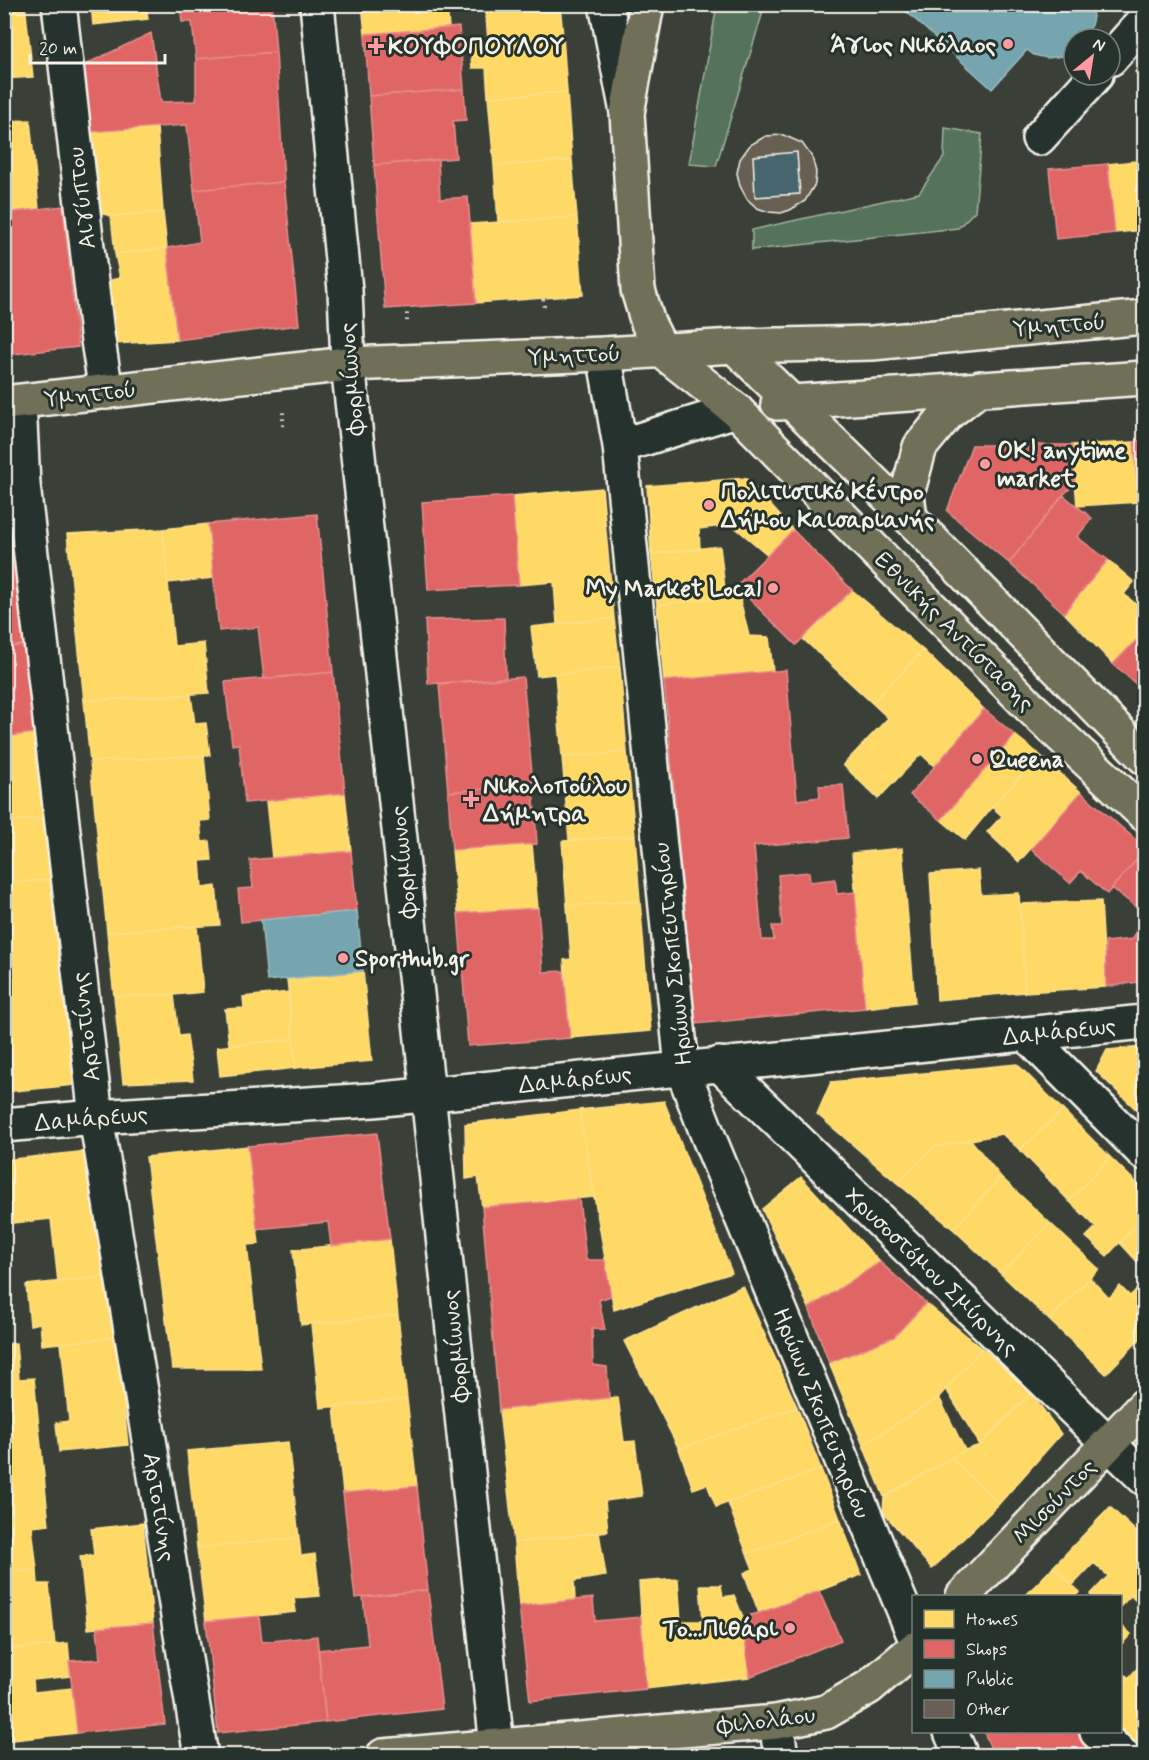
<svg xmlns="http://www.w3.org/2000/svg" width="1149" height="1760" font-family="Mynerve,sans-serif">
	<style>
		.green { fill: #54725a; stroke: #a4b2a1; stroke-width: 1.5 }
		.water { fill: #46656c; stroke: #8c9d9e; stroke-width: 1.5 }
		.homes { fill: #ffd966; stroke: #fce08d; stroke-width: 1.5 }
		.shops { fill: #e06666; stroke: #e6908d; stroke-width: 1.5 }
		.public { fill: #76a5af; stroke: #9cbcc0; stroke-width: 1.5 }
		.building { fill: #685e53; stroke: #f4f1e8; stroke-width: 1.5; fill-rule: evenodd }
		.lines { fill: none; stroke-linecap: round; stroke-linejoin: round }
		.minor-casing { stroke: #f4f1e8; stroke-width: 38 }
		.major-casing { stroke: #f4f1e8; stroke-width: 38 }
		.path { stroke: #f4f1e8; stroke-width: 4; stroke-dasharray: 1.5 4.5; stroke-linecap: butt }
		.minor { stroke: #26332d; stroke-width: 33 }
		.major { stroke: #706f59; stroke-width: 33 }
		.poi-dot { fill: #ff9aa2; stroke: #26332d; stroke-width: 2 }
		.labels { text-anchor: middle; stroke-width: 6; stroke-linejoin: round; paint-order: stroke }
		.poi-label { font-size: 24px; font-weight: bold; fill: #f4f1e8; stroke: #26332d; text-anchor: start }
		.street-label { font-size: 24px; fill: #f4f1e8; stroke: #26332d }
	</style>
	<rect width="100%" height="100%" fill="#3a4038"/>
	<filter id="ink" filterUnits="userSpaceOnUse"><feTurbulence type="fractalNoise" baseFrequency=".0167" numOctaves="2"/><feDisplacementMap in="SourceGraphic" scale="12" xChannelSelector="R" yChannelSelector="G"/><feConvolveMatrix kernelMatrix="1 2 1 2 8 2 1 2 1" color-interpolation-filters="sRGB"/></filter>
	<g filter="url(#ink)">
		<!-- green -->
		<path class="green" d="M 717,5 L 765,5 L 716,166 L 689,164 Z
			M 945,128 L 982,134 L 975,211 L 958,228 L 752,250 L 752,230 L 919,193 L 944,157 Z"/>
		<!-- water -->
		<path class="water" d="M 797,152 L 800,194 L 755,197 L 753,156 Z"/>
		<!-- homes -->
		<path class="homes" d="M 4,4 L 25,4 L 33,77 L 4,79 Z
			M 91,4 L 146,4 L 148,19 L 93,25 Z
			M 362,4 L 447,4 L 449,28 L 365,34 Z
			M 485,4 L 560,4 L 563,36 L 488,41 Z
			M 563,36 L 567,92 L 488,97 L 486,68 L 472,68 L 470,43 Z
			M 1144,61 L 1144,81 L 1135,72 Z
			M 567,92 L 572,160 L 494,166 L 488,97 Z
			M 30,120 L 39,209 L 4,213 L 4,121 Z
			M 157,127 L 163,212 L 111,216 L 99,213 L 88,132 Z
			M 572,160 L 577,217 L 498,222 L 494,166 Z
			M 1144,160 L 1144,230 L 1115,233 L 1108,164 Z
			M 163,212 L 167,248 L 115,254 L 111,216 Z
			M 577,217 L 583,295 L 476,303 L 470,224 Z
			M 167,248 L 177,340 L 114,344 L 106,281 L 120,278 L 115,254 Z
			M 1134,442 L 1139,502 L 1077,506 L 1072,445 Z
			M 746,478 L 793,530 L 768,555 L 732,525 L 699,529 L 700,549 L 651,554 L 647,486 Z
			M 602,488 L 614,618 L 557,624 L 554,582 L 519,585 L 512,496 Z
			M 208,524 L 213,578 L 168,583 L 163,529 Z
			M 163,529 L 174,646 L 204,643 L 209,693 L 84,701 L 67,534 Z
			M 720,546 L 726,597 L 657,605 L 651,554 Z
			M 1108,560 L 1134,582 L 1124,594 L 1144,611 L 1144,632 L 1113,664 L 1064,613 Z
			M 852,590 L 923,650 L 872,703 L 803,639 Z
			M 739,595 L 749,636 L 769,637 L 773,671 L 664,681 L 657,605 Z
			M 614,618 L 620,667 L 537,676 L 531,627 Z
			M 923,650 L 984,709 L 935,767 L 921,754 L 878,799 L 843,765 L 888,718 L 872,703 Z
			M 620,667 L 627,752 L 562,757 L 555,674 Z
			M 191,695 L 195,724 L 206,723 L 210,755 L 90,762 L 84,701 Z
			M 35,733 L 44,818 L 4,822 L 4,737 Z
			M 1015,735 L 1040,755 L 992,807 L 965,840 L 941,820 Z
			M 627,752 L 635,836 L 569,840 L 562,757 Z
			M 204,755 L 210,820 L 200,821 L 202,842 L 210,841 L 212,860 L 200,861 L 202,888 L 216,886 L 220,925 L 107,932 L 90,762 Z
			M 1040,755 L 1081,792 L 1019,862 L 987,832 L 1002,816 L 992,807 Z
			M 345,793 L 351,851 L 272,858 L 266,801 Z
			M 44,818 L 51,879 L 4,884 L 4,822 Z
			M 635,836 L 640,901 L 567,906 L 562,841 Z
			M 532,844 L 538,908 L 458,913 L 452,850 Z
			M 902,848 L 915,1002 L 865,1008 L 852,853 Z
			M 979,870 L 981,895 L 1019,893 L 1025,992 L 937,1000 L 930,874 Z
			M 51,879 L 75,1085 L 4,1092 L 4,978 L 15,977 L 11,940 L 4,941 L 4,884 Z
			M 640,901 L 651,1031 L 570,1038 L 564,960 L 571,959 L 567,906 Z
			M 1101,901 L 1106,987 L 1025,992 L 1020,904 Z
			M 197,926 L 203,992 L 174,995 L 114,996 L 107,932 Z
			M 363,971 L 372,1061 L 296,1068 L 287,979 Z
			M 289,992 L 293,1039 L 229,1045 L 225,1009 L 244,1008 L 243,997 Z
			M 174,995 L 179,1036 L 187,1035 L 193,1080 L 123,1083 L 114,996 Z
			M 293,1039 L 296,1068 L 220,1076 L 217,1047 Z
			M 1144,1047 L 1144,1117 L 1096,1071 L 1107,1050 Z
			M 1017,1064 L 1063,1110 L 1020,1150 L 1002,1134 L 934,1147 L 897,1183 L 817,1114 L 831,1082 Z
			M 664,1101 L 732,1273 L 614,1310 L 579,1110 Z
			M 579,1110 L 594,1197 L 482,1207 L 478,1177 L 466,1179 L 465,1124 Z
			M 1063,1110 L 1110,1157 L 1069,1201 L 1020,1150 Z
			M 971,1140 L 1001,1177 L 953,1229 L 897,1183 L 934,1147 Z
			M 248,1146 L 259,1244 L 247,1245 L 261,1369 L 172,1369 L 146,1157 Z
			M 97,1150 L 110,1276 L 58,1282 L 51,1219 L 4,1224 L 4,1160 Z
			M 1110,1157 L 1144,1190 L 1144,1217 L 1107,1256 L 1086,1237 L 1096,1227 L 1069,1201 Z
			M 801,1177 L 880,1262 L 809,1308 L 762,1209 Z
			M 1001,1177 L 1050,1223 L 1001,1274 L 953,1229 Z
			M 1144,1217 L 1144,1269 L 1120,1243 Z
			M 1050,1223 L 1099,1269 L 1049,1320 L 1001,1274 Z
			M 390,1239 L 398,1315 L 301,1325 L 293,1250 Z
			M 110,1276 L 117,1337 L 42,1345 L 40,1323 L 30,1325 L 26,1285 Z
			M 1090,1278 L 1109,1298 L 1120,1286 L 1144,1310 L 1144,1335 L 1106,1374 L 1049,1320 Z
			M 1144,1282 L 1144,1310 L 1130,1296 Z
			M 743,1286 L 797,1407 L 679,1449 L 624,1341 Z
			M 926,1303 L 982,1348 L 939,1397 L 863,1445 L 829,1363 L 894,1337 Z
			M 398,1315 L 407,1399 L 320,1408 L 311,1324 Z
			M 117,1337 L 128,1445 L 59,1452 L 56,1423 L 69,1421 L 61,1343 Z
			M 16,1343 L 19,1379 L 34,1378 L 49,1525 L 32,1527 L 37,1570 L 4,1573 L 4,1344 Z
			M 982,1348 L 1031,1393 L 980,1445 L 946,1389 Z
			M 1031,1393 L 1061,1434 L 999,1504 L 951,1458 L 965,1450 L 980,1445 Z
			M 618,1397 L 624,1442 L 635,1441 L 642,1496 L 605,1501 L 608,1531 L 514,1543 L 499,1410 Z
			M 939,1397 L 965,1450 L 884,1497 L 863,1445 Z
			M 407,1399 L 417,1486 L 343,1493 L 334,1407 Z
			M 797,1407 L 821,1469 L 716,1507 L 707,1484 L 693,1489 L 679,1449 Z
			M 288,1442 L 299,1538 L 197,1548 L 187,1451 Z
			M 951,1458 L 999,1504 L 932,1569 L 883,1512 L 884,1497 Z
			M 821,1469 L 840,1519 L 747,1554 L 728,1503 Z
			M 1110,1507 L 1144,1539 L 1144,1582 L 1120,1607 L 1120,1596 L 1091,1596 L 1090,1595 L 1108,1576 L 1094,1563 L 1073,1585 L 1053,1567 Z
			M 840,1519 L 861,1575 L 759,1613 L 744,1573 L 753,1569 L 747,1554 Z
			M 143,1523 L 153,1623 L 88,1629 L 80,1556 L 94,1555 L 91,1529 Z
			M 599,1532 L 606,1576 L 574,1581 L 575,1600 L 519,1606 L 514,1543 Z
			M 299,1538 L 301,1556 L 315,1554 L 320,1596 L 294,1598 L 296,1612 L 206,1621 L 197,1548 Z
			M 1053,1567 L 1080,1592 L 1075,1596 L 1025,1596 Z
			M 37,1570 L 38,1584 L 49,1584 L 55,1645 L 4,1650 L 4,1573 Z
			M 678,1579 L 681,1621 L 703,1621 L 700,1585 L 721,1585 L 723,1597 L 734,1595 L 743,1617 L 749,1677 L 646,1689 L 639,1582 Z
			M 1144,1582 L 1144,1609 L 1131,1596 Z
			M 1120,1624 L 1131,1634 L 1120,1646 Z
			M 68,1643 L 71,1676 L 33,1680 L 34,1692 L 72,1688 L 77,1733 L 4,1741 L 4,1650 Z
			M 1144,1661 L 1144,1752 L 1120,1729 L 1120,1687 Z
			M 1120,1670 L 1129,1678 L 1120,1687 Z"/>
		<!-- shops -->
		<path class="shops" d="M 180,4 L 272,4 L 276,52 L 196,59 L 192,22 L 182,22 Z
			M 459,27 L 464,89 L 369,96 L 365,34 Z
			M 151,33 L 161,102 L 196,101 L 196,59 L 276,52 L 284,182 L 194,190 L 187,125 L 88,132 L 82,66 Z
			M 464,89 L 466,120 L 453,121 L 456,158 L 374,165 L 369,96 Z
			M 438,160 L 440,199 L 468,197 L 476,303 L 385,309 L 374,165 Z
			M 1108,164 L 1115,233 L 1056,239 L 1049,169 Z
			M 284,182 L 299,325 L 177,340 L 167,248 L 200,242 L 194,190 Z
			M 63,206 L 78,347 L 4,355 L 4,213 Z
			M 1144,440 L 1144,523 L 1140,524 L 1134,442 Z
			M 972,445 L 1072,445 L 1075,484 L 1063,495 L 1009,563 L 947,511 Z
			M 1063,495 L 1092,518 L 1077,537 L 1108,560 L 1064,613 L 1009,563 Z
			M 512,496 L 519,585 L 428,590 L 422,502 Z
			M 317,514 L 333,672 L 264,679 L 258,627 L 219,631 L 208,524 Z
			M 793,530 L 852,590 L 796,645 L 736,586 Z
			M 14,547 L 25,645 L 4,647 L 4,549 Z
			M 504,618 L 506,678 L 428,684 L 425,620 Z
			M 1144,632 L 1144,691 L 1113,664 Z
			M 25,645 L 35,733 L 4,737 L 4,647 Z
			M 786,670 L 797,800 L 820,797 L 819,786 L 843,785 L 848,838 L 754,846 L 762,940 L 774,940 L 772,926 L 782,926 L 778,875 L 809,872 L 810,882 L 835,879 L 837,894 L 855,892 L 865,1008 L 695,1024 L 664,681 Z
			M 333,672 L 345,793 L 245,803 L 239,744 L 232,745 L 225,682 Z
			M 523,677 L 533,785 L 448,792 L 439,684 Z
			M 984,709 L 1015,735 L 941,820 L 910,795 Z
			M 533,785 L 537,844 L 452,850 L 448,792 Z
			M 1081,792 L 1144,847 L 1144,851 L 1107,894 L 1081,871 L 1070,883 L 1031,849 Z
			M 351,851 L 357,911 L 241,922 L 238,889 L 253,888 L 250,860 Z
			M 1144,851 L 1144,981 L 1106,987 L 1105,942 L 1133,939 L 1142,912 L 1112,888 Z
			M 538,908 L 543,972 L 564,971 L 570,1038 L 468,1046 L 458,913 Z
			M 377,1133 L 390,1239 L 331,1246 L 328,1222 L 257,1229 L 248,1146 Z
			M 579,1199 L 586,1260 L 605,1260 L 611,1296 L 599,1300 L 605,1330 L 592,1328 L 593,1365 L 607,1367 L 609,1398 L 499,1410 L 482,1207 Z
			M 880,1262 L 926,1303 L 894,1337 L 829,1363 L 809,1308 Z
			M 417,1486 L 428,1590 L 355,1598 L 343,1493 Z
			M 428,1590 L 442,1709 L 326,1722 L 318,1650 L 368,1645 L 363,1597 Z
			M 819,1591 L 841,1640 L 749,1677 L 743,1617 L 759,1613 Z
			M 593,1598 L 595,1621 L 641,1617 L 646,1689 L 530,1701 L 519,1606 Z
			M 259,1616 L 262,1642 L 317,1636 L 326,1722 L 218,1733 L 206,1621 Z
			M 153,1623 L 165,1724 L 77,1733 L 69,1661 L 100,1659 L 97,1628 Z
			M 984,1732 L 1080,1732 L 1102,1756 L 994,1756 Z"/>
		<!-- public -->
		<path class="public" d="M 898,4 L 1091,4 L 1093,17 L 1089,34 L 1085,39 L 1074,39 L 1074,51 L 1063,56 L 1047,58 L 1034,55 L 1027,50 L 992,89 Z
			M 357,911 L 363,971 L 267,981 L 261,920 Z"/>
		<!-- building -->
		<path class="building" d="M 783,135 L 802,143 L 812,157 L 816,172 L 815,184 L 805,201 L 790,210 L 781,213 L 769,212 L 757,208 L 747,199 L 740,186 L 737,173 L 740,159 L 750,145 L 766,136 ZM 797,152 L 800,194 L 755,197 L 753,156 Z"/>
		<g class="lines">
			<defs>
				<path id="minor" d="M 59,4 L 97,334 L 106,392
					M 317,4 L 345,290 L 348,364 L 428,1094 L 498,1756
					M 606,4 L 627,112
					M 1110,59 L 1144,21
					M 1039,138 L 1096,75
					M 604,354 L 620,446 L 682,1068 L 709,1138 L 914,1635
					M 19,402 L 23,485 L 96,1117 L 201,1756
					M 620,446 L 736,410
					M 1026,1034 L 1144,1153
					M 719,1064 L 1144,1478
					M 4,1125 L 96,1117 L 373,1100 L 1144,1022
					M 776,1722 L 781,1756
					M 951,1732 L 961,1756
					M 1097,1732 L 1123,1756"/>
				<path id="major" d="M 647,4 L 627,113 L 638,290 L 648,323 L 662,351 L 736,410 L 1029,706 L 1144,814
					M 734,346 L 910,518 L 1144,757
					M 4,403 L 348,364 L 604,354 L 734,346 L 872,343 L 1144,317
					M 778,403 L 1144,378
					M 910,518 L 907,494 L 920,447 L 948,413 L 980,388
					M 963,1596 L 1144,1406
					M 383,1756 L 776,1722 L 826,1712 L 869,1687 L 914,1649"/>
			</defs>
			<!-- minor casing -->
			<use href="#minor" class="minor-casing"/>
			<!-- major casing -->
			<use href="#major" class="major-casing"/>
			<!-- path -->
			<path class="path" d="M 543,299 L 544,308
				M 407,321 L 407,310
				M 283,426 L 283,410"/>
			<!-- minor -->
			<use href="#minor" class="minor"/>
			<!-- major -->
			<use href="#major" class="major"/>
		</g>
	</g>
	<!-- markers -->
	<g class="poi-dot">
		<circle cx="1008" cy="44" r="6"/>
		<path d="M373 37h6v6h6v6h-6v6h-6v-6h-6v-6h6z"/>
		<circle cx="985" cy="464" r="6"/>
		<circle cx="709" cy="505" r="6"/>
		<circle cx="773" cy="588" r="6"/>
		<circle cx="977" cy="759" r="6"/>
		<path d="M468 790h6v6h6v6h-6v6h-6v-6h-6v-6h6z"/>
		<circle cx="343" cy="958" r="6"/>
		<circle cx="790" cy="1628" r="6"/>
	</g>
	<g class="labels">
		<!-- poi labels -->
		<g class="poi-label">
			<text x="996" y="52" text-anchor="end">Άγιος Νικόλαος</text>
			<text x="388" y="54">ΚΟΥΦΟΠΟΥΛΟΥ</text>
			<text x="997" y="458">OK! anytime<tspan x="997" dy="28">market</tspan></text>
			<text x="721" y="499">Πολιτιστικό Κέντρο<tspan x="721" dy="28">Δήμου Καισαριανής</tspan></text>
			<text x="761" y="596" text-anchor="end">My Market Local</text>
			<text x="989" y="767">Queena</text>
			<text x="483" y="793">Νικολοπούλου<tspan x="483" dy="28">Δήμητρα</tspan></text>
			<text x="355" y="966">Sporthub.gr</text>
			<text x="778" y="1636" text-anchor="end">Το...Πιθάρι</text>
		</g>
		<!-- street labels -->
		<g class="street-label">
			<text transform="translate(81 198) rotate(-97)" y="8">Αιγύπτου</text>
			<text transform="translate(1059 325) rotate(-5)" y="8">Υμηττού</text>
			<text transform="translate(574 355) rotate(-3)" y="8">Υμηττού</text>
			<text transform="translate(351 379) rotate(-95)" y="8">Φορμίωνος</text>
			<text transform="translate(90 394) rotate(-7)" y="8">Υμηττού</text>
			<text transform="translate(955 631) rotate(45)" y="8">Εθνικής Αντίστασης</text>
			<text transform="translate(403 862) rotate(-96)" y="8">Φορμίωνος</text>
			<text transform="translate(672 954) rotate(-96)" y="8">Ηρώων Σκοπευτηρίου</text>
			<text transform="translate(85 1027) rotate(-97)" y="8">Αρτοτίνης</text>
			<text transform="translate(1059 1031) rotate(-6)" y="8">Δαμάρεως</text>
			<text transform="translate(575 1079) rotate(-6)" y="8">Δαμάρεως</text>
			<text transform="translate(91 1118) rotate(-5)" y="8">Δαμάρεως</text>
			<text transform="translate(932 1271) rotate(44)" y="8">Χρυσοστόμου Σμύρνης</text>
			<text transform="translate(455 1346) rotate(-96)" y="8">Φορμίωνος</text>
			<text transform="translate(822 1413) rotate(68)" y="8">Ηρώων Σκοπευτηρίου</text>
			<text transform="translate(1054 1501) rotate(-46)" y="8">Μισούντος</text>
			<text transform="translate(160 1507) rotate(81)" y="8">Αρτοτίνης</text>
			<text transform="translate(766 1720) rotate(-7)" y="8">Φιλολάου</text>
		</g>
	</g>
	<!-- margin -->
	<rect width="1149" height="1760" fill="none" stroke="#26332d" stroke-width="24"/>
	<rect x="12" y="12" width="1125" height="1736" fill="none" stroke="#f4f1e8" stroke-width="2" filter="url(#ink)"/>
	<!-- legend -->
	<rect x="912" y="1595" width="210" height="138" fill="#26332d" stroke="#787f78" stroke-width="1.5"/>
	<rect x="924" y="1610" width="30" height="18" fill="#ffd966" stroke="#787f78" stroke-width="1.5"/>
	<text x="966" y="1625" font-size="18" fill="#f4f1e8">Homes</text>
	<rect x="924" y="1640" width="30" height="18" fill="#e06666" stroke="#787f78" stroke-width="1.5"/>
	<text x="966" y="1655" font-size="18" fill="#f4f1e8">Shops</text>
	<rect x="924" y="1670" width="30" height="18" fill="#76a5af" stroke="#787f78" stroke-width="1.5"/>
	<text x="966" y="1685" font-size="18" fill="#f4f1e8">Public</text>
	<rect x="924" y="1700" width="30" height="18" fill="#685e53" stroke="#787f78" stroke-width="1.5"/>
	<text x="966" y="1715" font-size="18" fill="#f4f1e8">Other</text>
	<!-- north arrow -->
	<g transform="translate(1092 57) rotate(30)"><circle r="28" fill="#26332d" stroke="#787f78" stroke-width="1.5"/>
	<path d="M0-4.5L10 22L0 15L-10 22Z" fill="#ff9aa2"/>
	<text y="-9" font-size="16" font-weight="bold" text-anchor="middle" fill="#f4f1e8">N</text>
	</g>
	<!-- scale -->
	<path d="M30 54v9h135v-9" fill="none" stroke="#f4f1e8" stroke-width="3"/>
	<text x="39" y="54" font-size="18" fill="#f4f1e8" stroke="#26332d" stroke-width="4.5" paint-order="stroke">20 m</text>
</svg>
